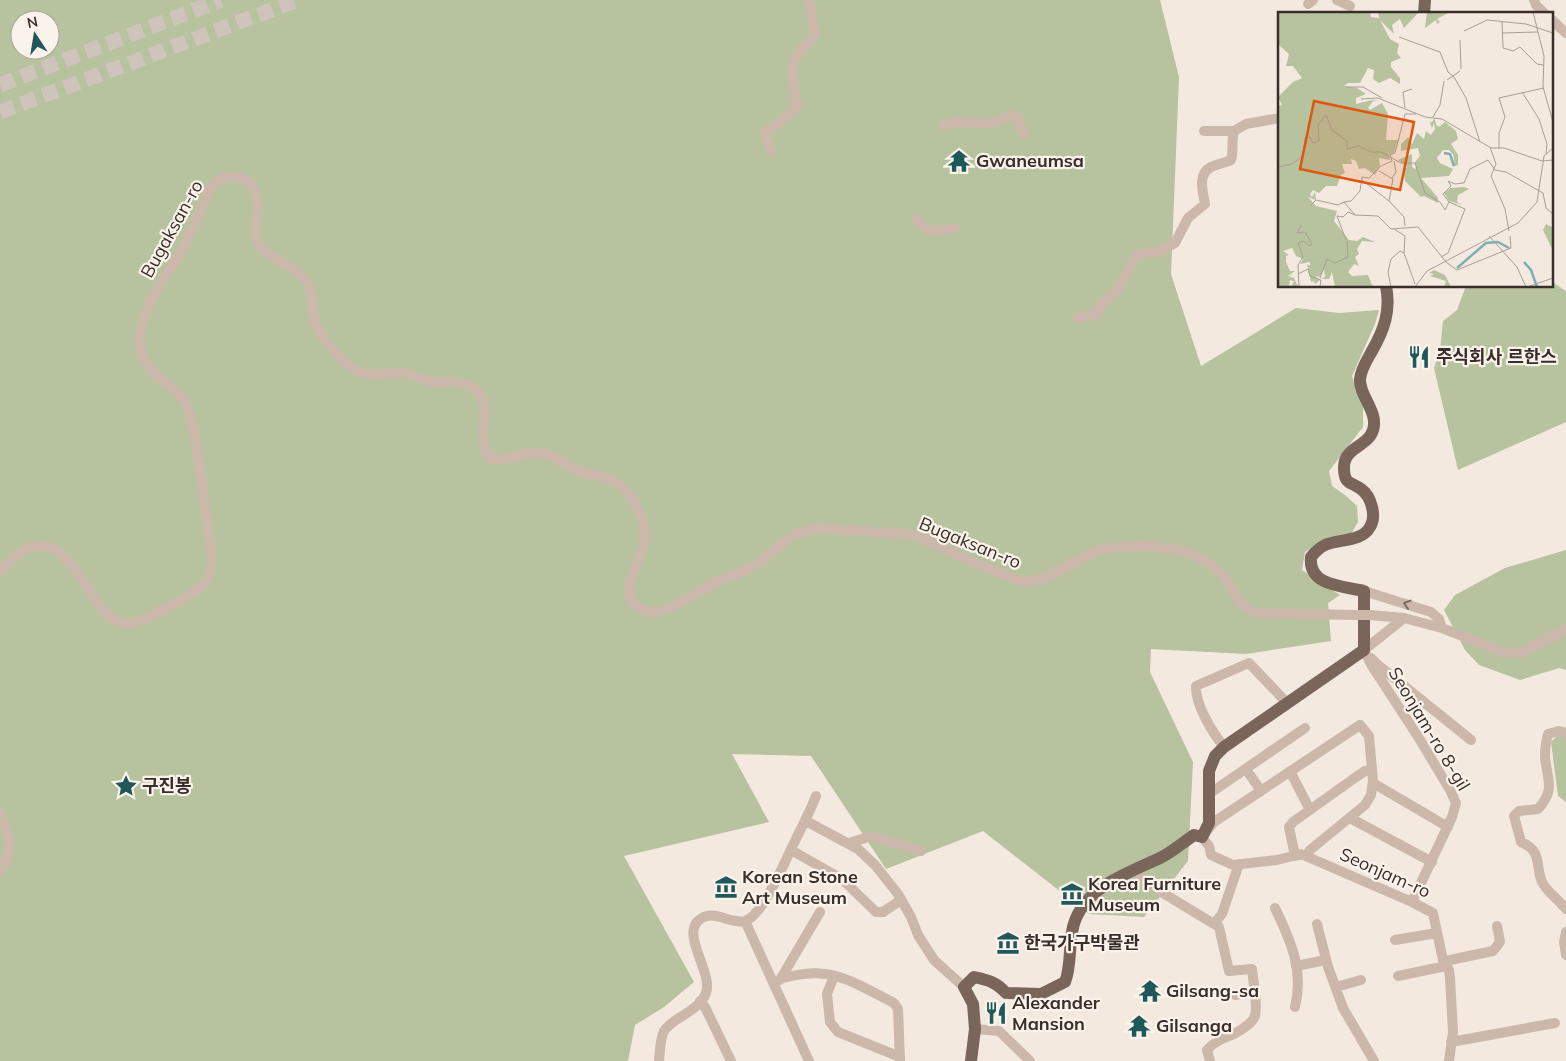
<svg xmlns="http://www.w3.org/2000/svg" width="1566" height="1061" font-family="Mulish,'Noto Sans KR',sans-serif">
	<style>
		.green { fill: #b7c29e; fill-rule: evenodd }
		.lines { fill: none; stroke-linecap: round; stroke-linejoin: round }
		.highway-tunnel { stroke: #cec4bb; stroke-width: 15; stroke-dasharray: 15 8; stroke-linecap: butt }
		.minor { stroke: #cbb8aa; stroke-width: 10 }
		.major { stroke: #7a655b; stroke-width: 12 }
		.minor-bridge { stroke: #cbb8aa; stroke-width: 10 }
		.oneway { stroke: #7b6c64 }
		.labels { text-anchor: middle; stroke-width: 4.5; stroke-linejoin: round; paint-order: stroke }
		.poi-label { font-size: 18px; font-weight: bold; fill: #392e2a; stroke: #faf3eb; text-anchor: start }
		.street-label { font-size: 18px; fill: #392e2a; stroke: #faf3eb }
		.inset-river { fill: none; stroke: #7eafb0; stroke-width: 2.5 }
		.inset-road { fill: none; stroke: #a99e97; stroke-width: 1 }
		.view { fill: #df570e; fill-opacity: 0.15; stroke: #df570e; stroke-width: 2.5 }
		.inset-edge { fill: none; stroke: #392e2a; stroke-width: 2.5 }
	</style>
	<rect width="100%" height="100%" fill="#f3e9df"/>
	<!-- green -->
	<path class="green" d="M 0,0 L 1160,0 L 1179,77 L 1171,274 L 1201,366 L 1296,308 L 1339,313 L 1379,310 L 1375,324 L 1352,376 L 1363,407 L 1363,427 L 1329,471 L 1332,486 L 1345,495 L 1357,506 L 1358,522 L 1351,534 L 1324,541 L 1305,552 L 1302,570 L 1340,595 L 1328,603 L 1331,641 L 1246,654 L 1151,649 L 1150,672 L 1193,762 L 1188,861 L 1144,917 L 1089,914 L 983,831 L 886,869 L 811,756 L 732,754 L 769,822 L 624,856 L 694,982 L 664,1007 L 635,1025 L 628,1061 L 0,1061 ZM 20,20 L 50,20 L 50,50 L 20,50 Z
		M 1552,282 L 1566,291 L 1566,422 L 1458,470 L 1434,368 L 1440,351 L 1443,321 L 1457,310 L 1466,286 L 1552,286 Z
		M 1566,550 L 1566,670 L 1559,668 L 1520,680 L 1479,665 L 1465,650 L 1444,610 L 1455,595 L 1505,568 Z
		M 1566,727 L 1566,802 L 1558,796 L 1551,742 Z"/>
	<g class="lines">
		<!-- highway-tunnel -->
		<path class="highway-tunnel" d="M 0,85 L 221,0
			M 0,112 L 298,0"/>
		<!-- minor -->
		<path class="minor" d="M 1337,0 L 1350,6
			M 1534,0 L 1536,5 L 1545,14
			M 1308,4 L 1313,0
			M 1552,20 L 1566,33
			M 943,125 L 957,122 L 987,124 L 1014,115 L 1018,118 L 1019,126 L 1024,134
			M 1204,131 L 1234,131
			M 771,151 L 765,133 L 795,110 L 797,106 C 794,89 787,67 799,52 C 805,45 811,43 815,34 L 809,0
			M 917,219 C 926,235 940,231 955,228
			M 1078,318 L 1096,314 L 1102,303 L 1117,291 L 1136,255 L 1163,250 L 1175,243 L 1188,218 L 1205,204 C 1203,192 1197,174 1211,167 C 1217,164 1225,163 1231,160 C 1234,150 1231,141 1234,131 L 1246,124 L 1280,118
			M 0,571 C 6,566 11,560 17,555 C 58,524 80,579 99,605 C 105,612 111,621 121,623 C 133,626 149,618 159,612 C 171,606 195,593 204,584 C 209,579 211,569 211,562 C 212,551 209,538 208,527 C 205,506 202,485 199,463 C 196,444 194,424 187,406 C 177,382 141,378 140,342 C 139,306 171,272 186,242 C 191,231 197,221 201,210 C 204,203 206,195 210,188 C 212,186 216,182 219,181 C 225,177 233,175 241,178 C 265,186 255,216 256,235 C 256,243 261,249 268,253 C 281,262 296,268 306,281 C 314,293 311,301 313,314 C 315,332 343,365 360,372 C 372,378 387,372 400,373 C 410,373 419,378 428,381 C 444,384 467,378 478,392 C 492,409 478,431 485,449 C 485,452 490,457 491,459 C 511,461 523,452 540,453 C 557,454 566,467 581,472 C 593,476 606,475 617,483 C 633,495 648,522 644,543 C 641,560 615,597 640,608 C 643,609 647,612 650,612 C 666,614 700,590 716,582 C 729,576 745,572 757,564 C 781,548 785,532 818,528 L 916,535 L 982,566 L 1023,582 L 1043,579 L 1092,553 L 1106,548 L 1144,546 L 1167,548 L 1189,553 L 1207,561 L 1224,577 L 1243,606 L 1255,613 L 1357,615
			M 1364,591 L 1431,612 L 1439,619 L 1442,628
			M 1370,615 L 1404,618 L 1442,628 L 1506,653 L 1520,653 L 1566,629
			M 1364,650 L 1372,666 L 1417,735 L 1450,790 L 1456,803 L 1452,817 L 1412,902
			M 1364,650 L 1404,618
			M 1371,658 L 1378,665 L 1471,740
			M 1566,733 L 1559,731 L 1548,734 C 1546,741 1545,749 1545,757 C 1547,780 1556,789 1538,809 L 1519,811 L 1514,816 L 1521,842 C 1543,851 1535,866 1542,882 C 1546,891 1559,900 1566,909
			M 1224,747 C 1212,732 1195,704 1196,686 L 1249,663 L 1287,703
			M 1246,769 L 1261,791
			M 1290,771 L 1310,810
			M 1373,783 L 1448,827
			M 1209,794 L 1305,728
			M 0,812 C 8,833 16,851 0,870
			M 1350,818 L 1432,862
			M 806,821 L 858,849 L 875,865 L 898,894 L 911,917 L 918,935 L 934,960 L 964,987
			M 849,843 L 872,836 L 921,851
			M 791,850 L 842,879 L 876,912 L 883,912 L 901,900
			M 1295,856 L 1289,827 L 1293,822 L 1356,777 L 1365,771 L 1372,769
			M 1306,856 L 1310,850 L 1365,805 L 1371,795 L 1373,781 L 1369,736 L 1360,725 L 1214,822 L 1202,837 L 1209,846 L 1211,855 L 1233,865 L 1277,860 L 1301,854 L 1412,902 L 1433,913 L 1444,965 L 1449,970 L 1450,978 L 1453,1032 L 1449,1061
			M 1133,870 L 1148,884 L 1219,927 L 1229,971 L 1252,969 C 1253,981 1258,1004 1255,1016 C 1252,1024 1241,1030 1234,1034 C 1224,1038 1215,1041 1207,1050 L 1210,1061
			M 1275,908 C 1291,941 1304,971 1295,1007
			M 745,921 L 809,1061
			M 1214,924 L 1222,914 L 1239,864
			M 1317,924 L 1328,967 L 1343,1008 L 1374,1061
			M 1566,932 L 1564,942 L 1566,955
			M 1395,940 L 1437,933
			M 1296,966 L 1326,960
			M 834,976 L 827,994 L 830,1022 L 838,1032 L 900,1057
			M 1398,976 L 1446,966 L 1450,960 L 1493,951 L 1500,942 L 1497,926
			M 782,978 C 796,975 810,972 825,974 C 847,976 874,993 894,1003 L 898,1009 L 900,1061
			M 780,980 L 820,912
			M 1336,987 L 1361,980
			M 1235,995 L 1254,992
			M 700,1001 L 705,1007 L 731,1061
			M 975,1029 L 999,1031 L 1030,1061
			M 1451,1042 L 1555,1023
			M 659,1061 C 660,1052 660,1039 664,1031 C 674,1016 699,1012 706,993 C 713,973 682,936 698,921 C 712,907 730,925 745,921 C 764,915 786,858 795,841 C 802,826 810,812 816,796"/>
		<!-- major -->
		<path class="major" d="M 1424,14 L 1425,0
			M 971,1061 L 975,1029 L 973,1004 L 964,987 L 974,977 C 988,980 996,982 1006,993 L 1041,994 L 1065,982 C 1073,962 1067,938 1076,918 C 1091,884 1131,872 1162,857 C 1173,851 1184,842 1194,835 L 1202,837 L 1209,823 L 1209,771 L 1215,756 L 1224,747 L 1364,650 L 1364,591 C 1342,586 1308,586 1311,557 C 1315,552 1319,548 1325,545 C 1339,539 1362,542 1370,527 C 1377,516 1371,496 1361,489 C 1350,481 1344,485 1344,467 C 1344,447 1368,447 1373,430 C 1379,412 1359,396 1360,379 C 1361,369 1367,360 1372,351 C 1384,330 1391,311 1386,286"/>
		<!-- minor-bridge -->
		<path class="minor-bridge" d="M 1357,615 L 1370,615"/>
	</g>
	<!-- one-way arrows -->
	<defs><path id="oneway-chevron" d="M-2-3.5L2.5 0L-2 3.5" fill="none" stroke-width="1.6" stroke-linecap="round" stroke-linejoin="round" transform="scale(1.25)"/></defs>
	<use class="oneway" href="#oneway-chevron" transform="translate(1407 604) rotate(-162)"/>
	<!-- icons -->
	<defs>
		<symbol id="temple-bare" viewBox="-9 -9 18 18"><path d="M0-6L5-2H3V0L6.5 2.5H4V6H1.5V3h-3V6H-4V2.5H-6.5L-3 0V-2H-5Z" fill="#1f585a" stroke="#faf3eb" stroke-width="2.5" paint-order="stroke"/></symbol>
		<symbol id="restaurant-bare" viewBox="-9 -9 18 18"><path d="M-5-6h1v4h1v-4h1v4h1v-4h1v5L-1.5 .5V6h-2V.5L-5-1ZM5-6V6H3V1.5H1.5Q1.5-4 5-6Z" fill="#1f585a" stroke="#faf3eb" stroke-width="2.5" paint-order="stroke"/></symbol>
		<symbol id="sight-bare" viewBox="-9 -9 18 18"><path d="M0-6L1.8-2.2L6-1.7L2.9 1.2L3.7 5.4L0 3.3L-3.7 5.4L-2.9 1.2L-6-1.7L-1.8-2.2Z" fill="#1f585a" stroke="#faf3eb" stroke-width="2.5" paint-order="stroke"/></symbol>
		<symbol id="museum-bare" viewBox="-9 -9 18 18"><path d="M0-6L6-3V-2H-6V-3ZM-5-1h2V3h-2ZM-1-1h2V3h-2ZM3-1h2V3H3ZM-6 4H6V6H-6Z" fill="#1f585a" stroke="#faf3eb" stroke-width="2.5" paint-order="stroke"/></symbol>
	</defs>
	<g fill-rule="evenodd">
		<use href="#temple-bare" x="943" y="145" width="32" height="32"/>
		<use href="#restaurant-bare" x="1403" y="341" width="32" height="32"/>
		<use href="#sight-bare" x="110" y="770" width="32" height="32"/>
		<use href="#museum-bare" x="710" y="871" width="32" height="32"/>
		<use href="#museum-bare" x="1056" y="878" width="32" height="32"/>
		<use href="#museum-bare" x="992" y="927" width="32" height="32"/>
		<use href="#temple-bare" x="1134" y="975" width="32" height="32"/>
		<use href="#restaurant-bare" x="980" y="997" width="32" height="32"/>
		<use href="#temple-bare" x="1123" y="1010" width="32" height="32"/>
	</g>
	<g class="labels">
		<!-- poi labels -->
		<g class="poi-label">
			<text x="976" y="167">Gwaneumsa</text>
			<text x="1436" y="363">주식회사 르한스</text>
			<text x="142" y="792">구진봉</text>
			<text x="742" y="883">Korean Stone<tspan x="742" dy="21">Art Museum</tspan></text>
			<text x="1088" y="890">Korea Furniture<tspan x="1088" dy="21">Museum</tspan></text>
			<text x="1024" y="949">한국가구박물관</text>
			<text x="1166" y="997">Gilsang-sa</text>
			<text x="1012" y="1009">Alexander<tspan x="1012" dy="21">Mansion</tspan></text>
			<text x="1156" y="1032">Gilsanga</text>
		</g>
		<!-- street labels -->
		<g class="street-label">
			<text transform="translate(172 229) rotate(-61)" y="6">Bugaksan-ro</text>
			<text transform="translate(970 543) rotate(22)" y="6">Bugaksan-ro</text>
			<text transform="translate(1429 729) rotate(59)" y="6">Seonjam-ro 8-gil</text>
			<text transform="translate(1385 873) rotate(24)" y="6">Seonjam-ro</text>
		</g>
	</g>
	<!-- overview -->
	<g transform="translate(1278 12)">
		<rect width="275" height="275" fill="#f3e9df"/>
		<path d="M 0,0 L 92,0 L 93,5 L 101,6 L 100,0 L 141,0 L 126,16 L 122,7 L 114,13 L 116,22 L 102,8 L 112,27 L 121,32 L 119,41 L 123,46 L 113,50 L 113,55 L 122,66 L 122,72 L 112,66 L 101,71 L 95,67 L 96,58 L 90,56 L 82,71 L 70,71 L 66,74 L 79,76 L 88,82 L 78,86 L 78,92 L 94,88 L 101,88 L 95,89 L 90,96 L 92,98 L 104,91 L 110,102 L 108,128 L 120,128 L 116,141 L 111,143 L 112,148 L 101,146 L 102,154 L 97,163 L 87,156 L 81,157 L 78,149 L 73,147 L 74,152 L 64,152 L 67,161 L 63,163 L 59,174 L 48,174 L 41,181 L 35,178 L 32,182 L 34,185 L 37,180 L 38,188 L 30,185 L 38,194 L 59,199 L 56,209 L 71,228 L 79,229 L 85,225 L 97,230 L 84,229 L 79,237 L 81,242 L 77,245 L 81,254 L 76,252 L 70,260 L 74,264 L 90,263 L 95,275 L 57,275 L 54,260 L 51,267 L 43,267 L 47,265 L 46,257 L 42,265 L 37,264 L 42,268 L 37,272 L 36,269 L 33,270 L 29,252 L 32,254 L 32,250 L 22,252 L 25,247 L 18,244 L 14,236 L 5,239 L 11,243 L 8,244 L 8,250 L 12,259 L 17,259 L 10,264 L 16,266 L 20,275 L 13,275 L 16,269 L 12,268 L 11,275 L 0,275 L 0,94 L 4,93 L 0,85 L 15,70 L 24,66 L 15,54 L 8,54 L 11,42 L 0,32 ZM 149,0 L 170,0 L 170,1 L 159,7 L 162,10 L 159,12 L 158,8 L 147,16 ZM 157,107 L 158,113 L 161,115 L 167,110 L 178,119 L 180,127 L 173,132 L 180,143 L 180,153 L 177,154 L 175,142 L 171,138 L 165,138 L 159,146 L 162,151 L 175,157 L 171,164 L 143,166 L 160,186 L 160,191 L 146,184 L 143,185 L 127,169 L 125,158 L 129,155 L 120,148 L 134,142 L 134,155 L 138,157 L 137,150 L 142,144 L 140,136 L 123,139 L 123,132 L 130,125 L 134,132 L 139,121 L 146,127 L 148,119 L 153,123 L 157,117 L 156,111 L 154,116 L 152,111 ZM 186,175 L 191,177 L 180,183 L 179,190 L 184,193 L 171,189 L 166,181 L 173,176 ZM 275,211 L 274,229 L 275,239 L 265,218 L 268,212 L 274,215 ZM 156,258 L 167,263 L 173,275 L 166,275 L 168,269 L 152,264 L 156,262 L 151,261 Z" fill="#b7c29e"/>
		<path class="inset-river" d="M 166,141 L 172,142 L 176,154M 246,250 L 253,258 L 259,275M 179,256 L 208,231 L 220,230 L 231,236"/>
		<path class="inset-road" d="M 255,0 L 266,44 L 265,75 L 275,110M 224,9 L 225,36 L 235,39 L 242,35 L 259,52 L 265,53M 186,19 L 209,8 L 248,12 L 275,21M 224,21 L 260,20M 121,25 L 162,40 L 170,60 L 176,65M 182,28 L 183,57M 176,65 L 188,86 L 202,130M 169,68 L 182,59M 68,75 L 85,75 L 104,86M 244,80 L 261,107 L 269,132 L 268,142M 83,87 L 100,86 L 147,105 L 164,107 L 213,136 L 226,136 L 264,149 L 275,148M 127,96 L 125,80 L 134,77M 155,105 L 162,93 L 166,69M 212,135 L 218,152 L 213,164 L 227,197 L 231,219M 221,137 L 221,121 L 227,105 L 221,86 L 266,76M 0,155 L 14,152 L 25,144 L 27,126 L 32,125 L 35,131 L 41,129 L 40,113 L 48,103 L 54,118 L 69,129 L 69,137 L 81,134 L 93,140 L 103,140 L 123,151 L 137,151 L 147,181 L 162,190 L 167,198 L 171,190 L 165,182 L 173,174 L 170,169 L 177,172 L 186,171 L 192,157 L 210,148 L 217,158 L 228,160 L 265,181 L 268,196 L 275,202M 101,159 L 115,167 L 111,189M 114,166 L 118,160 L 116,149M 84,168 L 111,189 L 126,205 L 127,214M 66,190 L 73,189 L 82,179 L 84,165 L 91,166 L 103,154 L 114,149 L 112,143 L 117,141 L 127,102 L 138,102M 66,190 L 77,203 L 100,204 L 113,217 L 140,215 L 168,250M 32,194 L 38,188 L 60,193 L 66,190M 116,217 L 127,224 L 126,241 L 137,272M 211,224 L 239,255 L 248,275M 68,228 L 59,204 L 65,205 L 70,200 L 77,203M 163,245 L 170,241 L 187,197 L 171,190M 168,250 L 179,258 L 228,238 L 233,236 L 232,224M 20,262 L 30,257 L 32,264 L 43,268 L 42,275M 42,266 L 49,247 L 57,251 L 70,245 L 69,229M 21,275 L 20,253 L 25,245 L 20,231 L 26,229 L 31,234 L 34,232 L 27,220 L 19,221 L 23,213M 113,275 L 110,260 L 113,247 L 122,239 L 126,241M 137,275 L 149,259 L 240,211 L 259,190 L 266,144 L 275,136M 249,275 L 275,266"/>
		<path class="view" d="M 36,89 L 136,110 L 122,178 L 22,157 Z"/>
		<rect width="275" height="275" class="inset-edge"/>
	</g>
	<!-- north arrow -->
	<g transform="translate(35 35) rotate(348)"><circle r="24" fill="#faf3eb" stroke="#ada49e"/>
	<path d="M0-4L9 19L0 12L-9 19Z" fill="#1f585a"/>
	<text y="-8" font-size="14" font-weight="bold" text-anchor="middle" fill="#392e2a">N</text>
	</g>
</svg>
